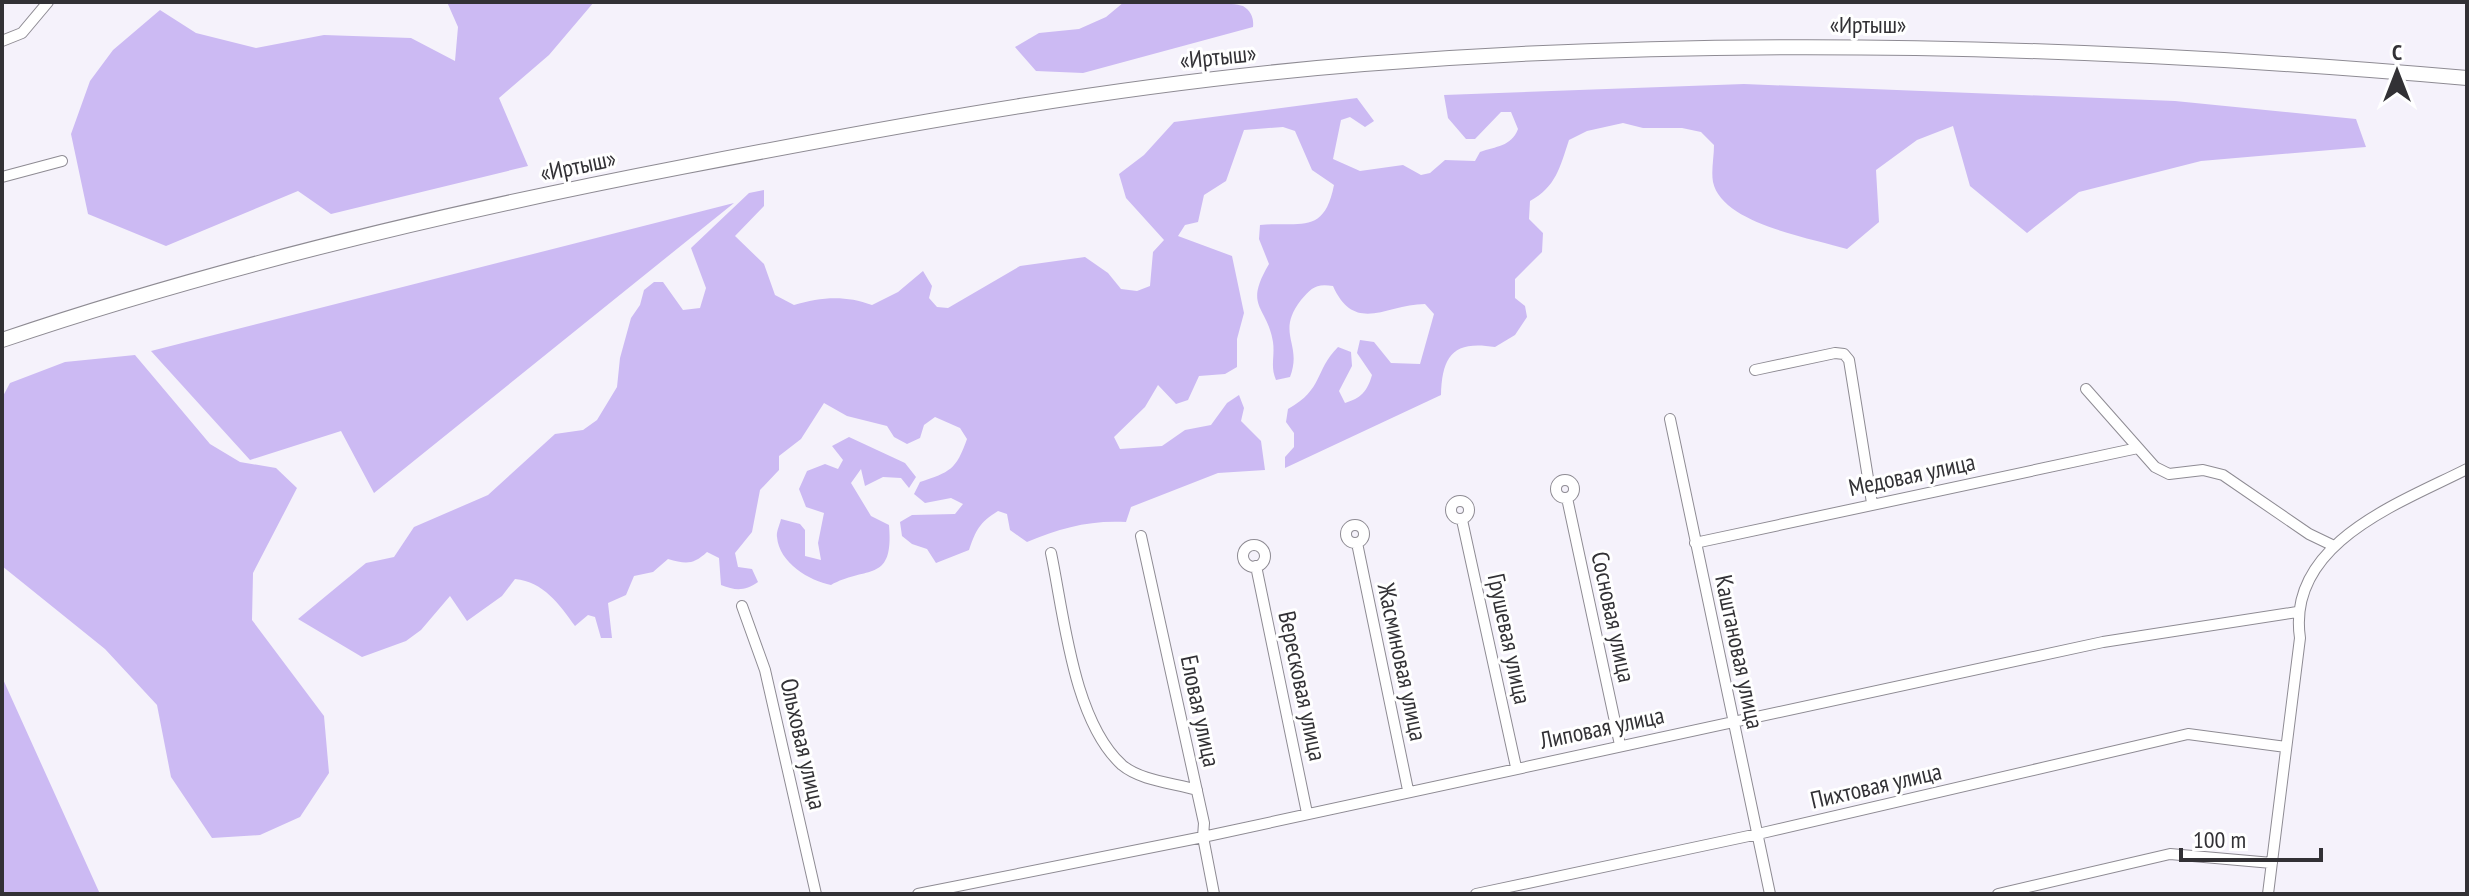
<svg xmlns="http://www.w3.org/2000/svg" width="2469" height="896" font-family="'PT Sans Narrow',sans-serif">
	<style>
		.green { fill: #ccbaf3 }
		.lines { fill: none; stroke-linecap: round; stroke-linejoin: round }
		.minor-casing { stroke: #8e8b93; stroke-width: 12 }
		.highway-casing { stroke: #8e8b93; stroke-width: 16 }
		.minor { stroke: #fff; stroke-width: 10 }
		.highway { stroke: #fff; stroke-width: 14 }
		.labels { text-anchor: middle; stroke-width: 6; stroke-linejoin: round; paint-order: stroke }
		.street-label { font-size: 24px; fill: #323135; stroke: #fff }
	</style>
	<rect width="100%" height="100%" fill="#f5f2fb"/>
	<!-- green -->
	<path class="green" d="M 447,2 L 594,2 L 549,55 L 499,98 L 528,166 L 331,214 L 298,191 L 166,246 L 88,214 L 71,134 L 90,81 L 113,50 L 160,10 L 196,33 L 256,48 L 324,35 L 411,38 L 455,61 L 458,27 Z
		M 1124,2 C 1148,2 1225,0 1243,6 C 1251,11 1254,18 1253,27 L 1083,73 L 1036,71 L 1015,47 L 1039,33 L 1079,29 L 1106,17 Z
		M 1744,84 L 2175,101 L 2356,119 L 2366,147 L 2201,161 L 2079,192 L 2027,233 L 1970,186 L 1953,126 L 1917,140 L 1876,170 L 1879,222 L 1847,249 C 1811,238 1722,224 1713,182 C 1711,171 1714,157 1714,145 L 1701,132 L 1682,128 L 1643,128 L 1623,123 L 1587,131 L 1569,140 C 1560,167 1556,187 1530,201 L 1529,219 L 1543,233 L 1542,252 L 1515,279 L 1515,298 L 1525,306 L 1527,317 L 1515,335 L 1495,347 C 1453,340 1442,356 1441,395 L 1285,468 L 1285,457 L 1294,447 L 1294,433 L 1286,422 L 1288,409 C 1324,389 1314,371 1338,347 L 1351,352 L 1352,366 L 1339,391 L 1345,403 C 1361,398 1367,392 1372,375 L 1357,353 L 1360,340 L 1374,342 L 1391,363 L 1420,364 L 1434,314 L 1425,304 C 1387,304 1355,335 1333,286 C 1316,283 1311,288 1301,300 C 1275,334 1303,343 1290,377 L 1276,380 C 1270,366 1275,357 1273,342 C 1267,305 1243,308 1269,264 L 1259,239 L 1260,225 C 1300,221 1324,236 1334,185 L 1312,170 L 1295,131 L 1283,127 L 1244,130 L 1226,181 L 1204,195 L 1198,222 L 1185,225 L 1178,236 L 1232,256 L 1244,313 L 1237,339 L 1237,367 L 1225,374 L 1199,376 L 1188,400 L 1176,404 L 1158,385 L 1145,407 L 1114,437 L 1120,449 L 1162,446 L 1185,430 L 1211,425 L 1227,403 L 1239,395 L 1244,408 L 1241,421 L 1261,441 L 1265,470 L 1218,473 L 1131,507 L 1126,522 C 1089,520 1061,528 1027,542 L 1010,530 L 1007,514 L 998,511 C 979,523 976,530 969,550 L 936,563 L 927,549 L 912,544 L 902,536 L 900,522 L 912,515 L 955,514 L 963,504 L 951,498 L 925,503 L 914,494 L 920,482 C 950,472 956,470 967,439 L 960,428 L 935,417 L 924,425 L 920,438 L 907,444 L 894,437 L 887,426 L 847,416 L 824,403 L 801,439 L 779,456 L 779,470 L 760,490 L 752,532 L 735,553 L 738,567 L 752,569 L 758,582 C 745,591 736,591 721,585 L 719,558 L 707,552 C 693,565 686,564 668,559 L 653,572 L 634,576 L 626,595 L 608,603 L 612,638 L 601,638 L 595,617 L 588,615 L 575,626 C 559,604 544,582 515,579 L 502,596 L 467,621 L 450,596 L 421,630 L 406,641 L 362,657 L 298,619 L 366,563 L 394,557 L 414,527 L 488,495 L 555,434 L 583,430 L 597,420 L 617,387 L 620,358 L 631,318 L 640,305 L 644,290 L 654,282 L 663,282 L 683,310 L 700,308 L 706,288 L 691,248 L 749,193 L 764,190 L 764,206 L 735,236 L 764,264 L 775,295 L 794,305 C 821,297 845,295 872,305 L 898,292 L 923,271 L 932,286 L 929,298 L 937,307 L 948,308 L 1020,266 L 1085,257 L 1108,273 L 1121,289 L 1137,291 L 1150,286 L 1153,252 L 1164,240 L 1126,198 L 1119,174 L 1144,155 L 1174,122 L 1357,98 L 1374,121 L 1365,127 L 1350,117 L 1341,120 L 1333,159 L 1360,171 L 1403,165 L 1421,175 L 1430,173 L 1445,160 L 1475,161 L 1480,152 C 1496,146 1511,147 1518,129 L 1511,112 L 1501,112 L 1475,139 L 1466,139 L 1448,118 L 1444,95 Z
		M 734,203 L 374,493 L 341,431 L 250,460 L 151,351 Z
		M 135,355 L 210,444 L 240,462 L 276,468 L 297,488 L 253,573 L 252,620 L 324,716 L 329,773 L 300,817 L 260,835 L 212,838 L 171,777 L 157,705 L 105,649 L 2,566 L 2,398 L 10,383 L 65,362 Z
		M 849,437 L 905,463 L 916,477 L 909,488 L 901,478 L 883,477 L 865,486 L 861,469 L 851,483 L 871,516 L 889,525 C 894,584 867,565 831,585 C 810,581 779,563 777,537 C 776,532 780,524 781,519 L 800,524 L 805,530 L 805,556 L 821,560 L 818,543 L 824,513 L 806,507 L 799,489 L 807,471 L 825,464 L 838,469 L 843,460 L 832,446 Z
		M 2,677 L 100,894 L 2,894 Z"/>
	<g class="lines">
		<defs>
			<path id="minor" d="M 2,41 L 22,33 L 48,2
				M 2,177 L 62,161
				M 1755,370 L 1835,353 L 1844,354 L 1849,360 L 1872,503
				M 2086,389 L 2155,467 L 2169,474 L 2203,470 L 2223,475 L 2309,534 L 2334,546
				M 1670,419 L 1770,894
				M1556 489a9 9 0 1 1 18 0a9 9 0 1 1-18 0Z
				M 1567,498 L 1620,745
				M1451 510a9 9 0 1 1 18 0a9 9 0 1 1-18 0Z
				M 1462,520 L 1516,767
				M1346 534a9 9 0 1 1 18 0a9 9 0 1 1-18 0Z
				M 1141,536 L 1204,823 L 1203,837 L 1214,894
				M 1357,543 L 1408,790
				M 1695,543 L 2138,448
				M1243 556a11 11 0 1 1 22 0a11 11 0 1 1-22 0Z
				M 1051,553 C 1064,615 1073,720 1122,765 C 1141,781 1174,783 1197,790
				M 1256,566 L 1307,813
				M 742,606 L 765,670 L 816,894
				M 918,894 L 1203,837 L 2103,642 L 2297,612
				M 1476,894 L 1758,834 L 2188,734 L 2286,747
				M 1998,894 L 2170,854 L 2272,863
				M 2268,894 L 2300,638 C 2286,543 2400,503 2467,469"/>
			<path id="highway" d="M 2,340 C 223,265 454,211 682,167 C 908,123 1135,82 1364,64 C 1732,35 2100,46 2467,78"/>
		</defs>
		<!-- minor casing -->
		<use href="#minor" class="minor-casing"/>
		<!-- highway casing -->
		<use href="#highway" class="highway-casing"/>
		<!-- minor -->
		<use href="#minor" class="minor"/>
		<!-- highway -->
		<use href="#highway" class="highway"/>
	</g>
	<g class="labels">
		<!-- street labels -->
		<g class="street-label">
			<text x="1868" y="33">«Иртыш»</text>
			<text transform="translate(1218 57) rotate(-6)" y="8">«Иртыш»</text>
			<text transform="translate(578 166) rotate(-12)" y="8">«Иртыш»</text>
			<text transform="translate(1912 475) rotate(-12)" y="8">Медовая улица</text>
			<text transform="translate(1613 617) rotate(78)" y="8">Сосновая улица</text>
			<text transform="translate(1509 639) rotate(78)" y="8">Грушевая улица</text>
			<text transform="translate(1739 652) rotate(78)" y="8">Каштановая улица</text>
			<text transform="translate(1402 662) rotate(78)" y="8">Жасминовая улица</text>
			<text transform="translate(1302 686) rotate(78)" y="8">Вересковая улица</text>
			<text transform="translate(1200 711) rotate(78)" y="8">Еловая улица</text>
			<text transform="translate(1602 728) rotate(-12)" y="8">Липовая улица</text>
			<text transform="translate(803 744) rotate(77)" y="8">Ольховая улица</text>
			<text transform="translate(1876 786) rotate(-13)" y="8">Пихтовая улица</text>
		</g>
	</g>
	<!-- border -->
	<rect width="2469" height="896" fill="none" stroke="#323135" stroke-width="8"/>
	<!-- north arrow -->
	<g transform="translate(2397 72)" stroke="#ffffff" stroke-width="6" paint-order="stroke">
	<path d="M0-6L14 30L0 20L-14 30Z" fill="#323135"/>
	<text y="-12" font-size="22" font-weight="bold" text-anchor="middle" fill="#323135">С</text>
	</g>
	<!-- scale -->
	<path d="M2181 848v12h140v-12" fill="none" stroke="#323135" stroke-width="4"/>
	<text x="2193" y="848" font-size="24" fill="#323135" stroke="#ffffff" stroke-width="6" paint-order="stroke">100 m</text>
</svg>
